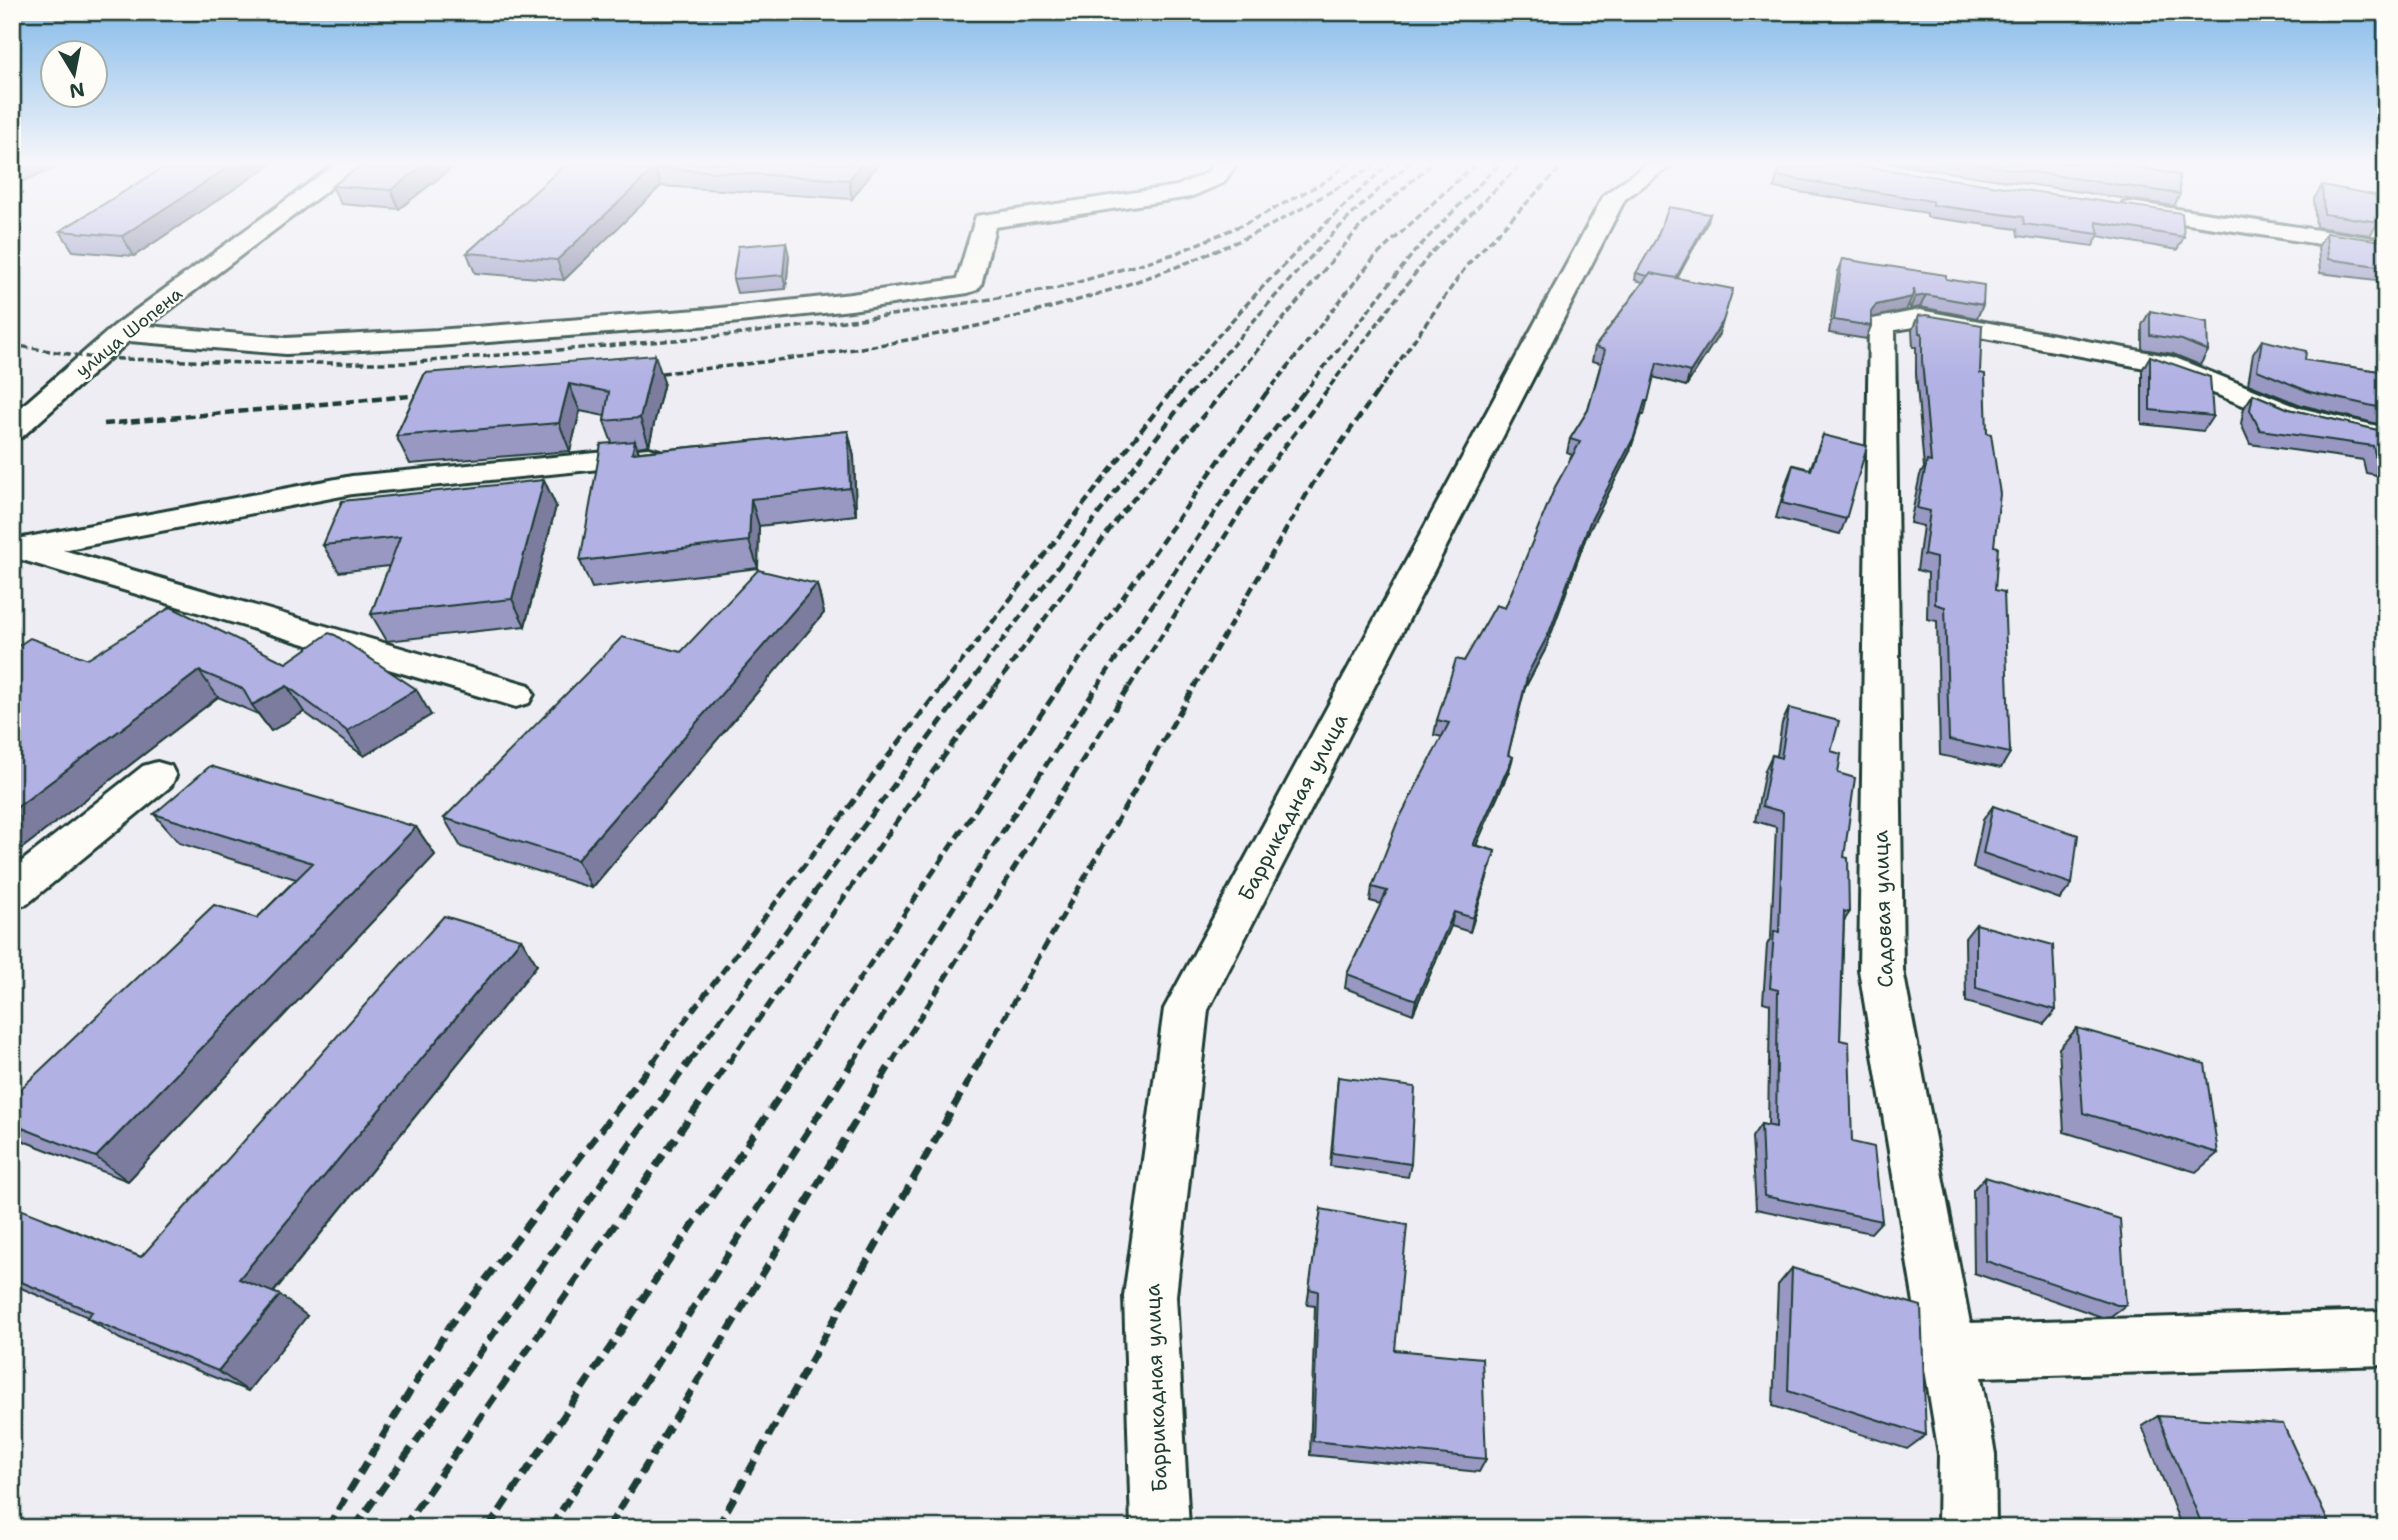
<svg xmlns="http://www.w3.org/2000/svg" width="2398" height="1540" font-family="'Shantell Sans',sans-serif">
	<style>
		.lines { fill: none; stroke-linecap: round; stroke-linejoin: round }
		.minor-casing { stroke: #1f3d34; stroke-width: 6 }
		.minor { fill: #fdfcf7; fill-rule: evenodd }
		.rail-far3 { stroke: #1f3d34; stroke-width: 3.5; stroke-dasharray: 7 3.5; stroke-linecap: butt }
		.rail-far2 { stroke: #1f3d34; stroke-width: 4.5; stroke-dasharray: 9 4.5; stroke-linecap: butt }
		.rail-far1 { stroke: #1f3d34; stroke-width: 5; stroke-dasharray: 11 5; stroke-linecap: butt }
		.rail { stroke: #1f3d34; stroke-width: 7; stroke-dasharray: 14 7; stroke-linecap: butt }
		.wall { fill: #9898c3; stroke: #1f3d34; stroke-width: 2 }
		.shaded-wall { fill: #7c7c9f; stroke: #1f3d34; stroke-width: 2 }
		.building { fill: #b1b1e3; stroke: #1f3d34; stroke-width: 2 }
		.labels { text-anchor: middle; stroke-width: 5; stroke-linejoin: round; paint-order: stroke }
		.far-street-label { font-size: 18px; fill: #1f3d34; stroke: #fdfcf7 }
		.street-label { font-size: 21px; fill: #1f3d34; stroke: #fdfcf7 }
	</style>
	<rect width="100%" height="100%" fill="#eeedf3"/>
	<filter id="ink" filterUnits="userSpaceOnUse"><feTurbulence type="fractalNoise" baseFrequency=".0143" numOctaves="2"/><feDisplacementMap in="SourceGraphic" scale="14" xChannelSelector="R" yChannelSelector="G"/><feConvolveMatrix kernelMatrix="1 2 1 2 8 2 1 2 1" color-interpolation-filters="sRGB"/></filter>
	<g filter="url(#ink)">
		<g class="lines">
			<defs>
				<path id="minor" d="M 337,163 L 363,163 L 148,326 L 286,338 L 437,330 L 711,309 L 851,294 L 957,279 L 976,216 L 1177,186 L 1207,173 L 1214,163 L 1237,163 L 1223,183 L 1190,197 L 995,227 L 981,285 L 977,290 L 968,293 L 851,310 L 711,325 L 437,346 L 286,354 L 129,341 L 22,437 L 12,440 L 12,415 L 114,326 Z
					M 1648,163 L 1674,163 L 1625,199 L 1208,1010 L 1176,1296 L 1189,1528 L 1131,1528 L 1124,1296 L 1164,1009 L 1604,195 Z
					M 2130,202 L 2386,240 L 2386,254 L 2122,214 L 2118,209 L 2122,204 Z
					M 1920,310 L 2173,357 L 2300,408 L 2386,428 L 2386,446 L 2280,420 L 2156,370 L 1920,326 L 1895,330 L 1903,970 L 1970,1323 L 2386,1311 L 2386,1365 L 1981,1377 L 1995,1454 L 1996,1528 L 1938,1528 L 1939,1454 L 1859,970 L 1869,325 L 1873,319 Z
					M 649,448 L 660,451 L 664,457 L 660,463 L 352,494 L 63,550 L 529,685 L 534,694 L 529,703 L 516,707 L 19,559 L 12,560 L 12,540 L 352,476 Z
					M 157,762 L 171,766 L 176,776 L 171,786 L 27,904 L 12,908 L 12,869 L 143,766 Z"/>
			</defs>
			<!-- minor casing -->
			<use href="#minor" class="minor-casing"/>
			<!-- minor -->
			<use href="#minor" class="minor"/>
			<!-- rail-far3 -->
			<path class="rail-far3" d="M 12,345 L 94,358 L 250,363 L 407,363 L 733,335 L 899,314 L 1058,288 L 1174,254 L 1249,222 L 1326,181 L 1349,163
				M 641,375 C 843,356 1048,326 1234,243 C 1283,221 1328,193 1374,166
				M 1170,394 C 1236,310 1311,235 1390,163
				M 1190,394 C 1260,315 1328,229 1410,163
				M 1221,394 L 1358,229 L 1432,163
				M 1266,394 L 1374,258 L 1476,163
				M 1303,394 L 1415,251 L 1500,163
				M 1324,394 L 1430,254 L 1522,163
				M 1376,394 L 1468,264 L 1565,163"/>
			<!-- rail-far2 -->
			<path class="rail-far2" d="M 104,424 L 432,394
				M 942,687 L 1171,392
				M 967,687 L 1191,392
				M 995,687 L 1121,514 L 1223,392
				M 1060,687 L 1267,392
				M 1097,687 L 1248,463 L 1304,392
				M 1129,687 L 1269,467 L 1326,392
				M 1194,687 L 1315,480 L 1377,392"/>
			<!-- rail-far1 -->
			<path class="rail-far1" d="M 653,1062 L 943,685
				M 689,1062 L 968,685
				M 729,1062 L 907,807 L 996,685
				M 803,1062 L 1061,685
				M 853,1062 L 1098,685
				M 892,1062 L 1130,685
				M 979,1062 L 1195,685"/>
			<!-- rail -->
			<path class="rail" d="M 327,1528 L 449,1327 L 655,1060
				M 354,1528 L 690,1060
				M 403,1528 L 730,1060
				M 488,1528 L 804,1060
				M 550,1528 L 854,1060
				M 608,1528 L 893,1060
				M 717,1528 L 980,1060"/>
		</g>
		<!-- wall -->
		<path class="wall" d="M 171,163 L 273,163 L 134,256 L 73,251 L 60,231 Z
			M 364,163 L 458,163 L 399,209 L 341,204 L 332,186 Z
			M 567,163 L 877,163 L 877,165 L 852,199 L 661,186 L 564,280 L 475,273 L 467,253 Z
			M 1780,163 L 2184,237 L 2177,250 L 2098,236 L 2093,246 L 2018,236 L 2017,229 L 1927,217 L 1927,213 L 1774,188 Z
			M 1886,163 L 2121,163 L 2180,194 L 2174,206 Z
			M 2322,185 L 2379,222 L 2370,235 L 2316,227 L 2314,199 Z
			M 1710,214 L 1708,221 L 1677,278 L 1719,334 L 1686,386 L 1653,377 L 1644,415 L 1642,415 L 1630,451 L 1586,537 L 1546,648 L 1525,688 L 1508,755 L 1513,757 L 1509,771 L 1476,845 L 1495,851 L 1470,932 L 1451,926 L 1413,1014 L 1345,988 L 1347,974 L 1381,904 L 1370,901 L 1372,887 L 1442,737 L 1434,735 L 1437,720 L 1464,661 L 1505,608 L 1572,455 L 1567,453 L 1570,439 L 1588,410 L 1601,363 L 1592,361 L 1595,347 L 1643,282 L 1635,280 L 1636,273 Z
			M 2326,233 L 2385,267 L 2376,280 L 2320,273 L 2318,247 Z
			M 789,256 L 786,289 L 737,293 L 733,279 Z
			M 1842,259 L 1946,279 L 1983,305 L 1977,318 L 1920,307 L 1910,309 L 1909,303 L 1906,310 L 1871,317 L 1871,326 L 1866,339 L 1829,333 L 1838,271 Z
			M 2150,311 L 2208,351 L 2200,365 L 2173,354 L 2142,349 L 2142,325 Z
			M 1918,316 L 1980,373 L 1987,433 L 1994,546 L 1995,590 L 2010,753 L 2001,768 L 1940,755 L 1937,621 L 1927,619 L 1928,573 L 1917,570 L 1923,526 L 1910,523 L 1920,475 L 1924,468 L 1916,374 L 1916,347 L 1913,347 L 1912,330 Z
			M 2262,340 L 2305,360 L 2386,372 L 2386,426 L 2301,405 L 2248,384 L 2253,354 Z
			M 2150,356 L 2213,416 L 2203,431 L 2142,424 L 2142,370 Z
			M 425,373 L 664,382 L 649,445 L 637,447 L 639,452 L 848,431 L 854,457 L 856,515 L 759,526 L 758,568 L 592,588 L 580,561 L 612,443 L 604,421 L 605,416 L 580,411 L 570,451 L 410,464 L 396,436 Z
			M 2253,394 L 2289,409 L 2386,432 L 2386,477 L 2366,473 L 2363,460 L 2250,444 L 2241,424 L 2244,408 Z
			M 1823,435 L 1846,519 L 1840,534 L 1776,518 L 1787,480 L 1793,465 L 1810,469 Z
			M 544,480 L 556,506 L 525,626 L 387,641 L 371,614 L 389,566 L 339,572 L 323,545 Z
			M 817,584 L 824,613 L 592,888 L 461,847 L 444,818 L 681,652 Z
			M 12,650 L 88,659 L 286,663 L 431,715 L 364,756 L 304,712 L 271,731 L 258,714 L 218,697 L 12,856 Z
			M 1789,708 L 1831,751 L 1838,773 L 1844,857 L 1849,913 L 1844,921 L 1840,1040 L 1852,1142 L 1882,1221 L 1871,1233 L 1756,1209 L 1752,1137 L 1761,1124 L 1768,1126 L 1770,1004 L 1763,1002 L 1767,945 L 1771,937 L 1776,827 L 1755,821 L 1765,770 L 1772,755 L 1777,756 L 1782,723 Z
			M 1993,806 L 2072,884 L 2060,899 L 1973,868 L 1983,820 Z
			M 154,814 L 416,827 L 435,855 L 128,1181 L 26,1142 L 12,1132 L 12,1097 L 257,918 L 296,879 L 179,843 Z
			M 1976,924 L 2056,1010 L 2044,1024 L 1966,1002 L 1965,938 Z
			M 521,939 L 537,965 L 274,1292 L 307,1316 L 248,1391 L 120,1339 L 87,1318 L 88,1317 L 12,1284 L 12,1206 L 141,1257 Z
			M 2077,1028 L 2218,1153 L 2196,1172 L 2064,1132 L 2059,1048 Z
			M 1338,1077 L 1411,1164 L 1408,1177 L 1330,1166 Z
			M 1985,1177 L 2126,1305 L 2111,1316 L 2102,1317 L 1974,1273 L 1973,1190 Z
			M 1321,1209 L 1395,1350 L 1486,1459 L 1479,1472 L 1310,1455 L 1315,1306 L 1307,1305 Z
			M 1792,1268 L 1926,1435 L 1907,1449 L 1773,1406 L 1778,1285 Z
			M 2158,1416 L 2331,1528 L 2182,1528 L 2142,1426 Z"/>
		<!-- shaded-wall -->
		<path class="shaded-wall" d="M 15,163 L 66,163 L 12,186 L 12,164 Z
			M 235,163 L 273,163 L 134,256 L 122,236 Z
			M 427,163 L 458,163 L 399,209 L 391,190 Z
			M 862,163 L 877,163 L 877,165 L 852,199 L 849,180 Z
			M 655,168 L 661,186 L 564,280 L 557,260 Z
			M 1710,214 L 1708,221 L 1672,288 L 1674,281 Z
			M 786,242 L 789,256 L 786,289 L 783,275 Z
			M 1926,295 L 1920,307 L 1910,309 L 1915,297 Z
			M 1912,297 L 1906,310 L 1871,318 L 1871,312 L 1876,305 Z
			M 1723,321 L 1719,334 L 1686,386 L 1690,372 Z
			M 655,355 L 664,382 L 649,445 L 640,418 Z
			M 569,384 L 580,411 L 570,451 L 559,423 Z
			M 1645,401 L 1630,451 L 1586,537 L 1546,648 L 1525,688 L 1528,673 L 1590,522 Z
			M 848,431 L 854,457 L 856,515 L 850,488 Z
			M 635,441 L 644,468 L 632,453 Z
			M 544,480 L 556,506 L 525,626 L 512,599 Z
			M 751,499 L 759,526 L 758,568 L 749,541 Z
			M 817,584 L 824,613 L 592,888 L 577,860 Z
			M 199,671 L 218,697 L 12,856 L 12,811 Z
			M 287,686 L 304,712 L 271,731 L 252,705 Z
			M 416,689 L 431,715 L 364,756 L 347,731 Z
			M 1513,757 L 1509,771 L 1470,859 L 1473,845 Z
			M 416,827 L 435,855 L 128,1181 L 96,1157 Z
			M 1495,851 L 1491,865 L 1470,932 L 1473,918 Z
			M 1454,912 L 1451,926 L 1413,1014 L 1416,1000 Z
			M 521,939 L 537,965 L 267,1300 L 239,1279 Z
			M 280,1295 L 307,1316 L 248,1391 L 218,1371 Z"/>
		<!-- building -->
		<path class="building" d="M 171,163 L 235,163 L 122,236 L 60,231 Z
			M 364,163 L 427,163 L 391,190 L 332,186 Z
			M 567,163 L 862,163 L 849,180 L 655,168 L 557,260 L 467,253 Z
			M 1781,163 L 1840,163 L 2182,213 L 2184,237 L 2096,222 L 2099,234 L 2024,224 L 2023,217 L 1932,205 L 1932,201 L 1777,176 Z
			M 1971,163 L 2121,163 L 2179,175 L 2180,194 Z
			M 2322,185 L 2375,195 L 2379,222 L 2324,214 Z
			M 1669,207 L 1710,214 L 1676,278 L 1650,273 L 1648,276 L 1636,273 L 1656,239 Z
			M 2326,233 L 2382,241 L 2385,267 L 2328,259 Z
			M 786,242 L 783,275 L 733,279 L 738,246 Z
			M 1842,259 L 1946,275 L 1946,279 L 1984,285 L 1983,305 L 1926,295 L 1915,297 L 1914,288 L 1912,297 L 1876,305 L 1871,312 L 1871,326 L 1834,320 Z
			M 1650,273 L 1733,289 L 1723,321 L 1690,372 L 1657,363 L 1648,401 L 1645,401 L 1634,437 L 1590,522 L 1549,633 L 1528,673 L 1508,755 L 1513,757 L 1473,845 L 1495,851 L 1473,918 L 1454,912 L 1416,1000 L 1347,974 L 1387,891 L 1372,887 L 1397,823 L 1449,723 L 1437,720 L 1456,659 L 1464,661 L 1496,605 L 1505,608 L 1555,487 L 1580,442 L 1570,439 L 1588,410 L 1605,350 L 1595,347 Z
			M 2150,311 L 2207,322 L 2208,351 L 2182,340 L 2150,335 Z
			M 1926,315 L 1982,325 L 1980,373 L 1985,374 L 1987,433 L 1991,434 L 2000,494 L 1994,546 L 1998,547 L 1995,590 L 2004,592 L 2010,753 L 1949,740 L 1945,607 L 1935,604 L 1936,558 L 1924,555 L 1930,511 L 1917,508 L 1927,461 L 1931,462 L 1922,360 L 1922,333 L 1919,333 L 1918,316 Z
			M 2262,340 L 2306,351 L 2305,360 L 2386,372 L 2386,409 L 2310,392 L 2257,370 Z
			M 655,355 L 640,418 L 604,421 L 609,392 L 569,384 L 559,423 L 396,436 L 425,373 Z
			M 2150,356 L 2210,377 L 2213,416 L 2150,410 Z
			M 2253,394 L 2289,409 L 2386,432 L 2386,461 L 2376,459 L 2373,446 L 2260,430 L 2250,410 Z
			M 848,431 L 850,488 L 751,499 L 749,541 L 580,561 L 601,444 L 635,441 L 632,453 Z
			M 1823,435 L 1867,446 L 1846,519 L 1782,503 L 1793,465 L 1811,470 Z
			M 544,480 L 512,599 L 371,614 L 400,537 L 323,545 L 342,501 Z
			M 758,570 L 817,584 L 577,860 L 444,818 L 622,637 L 681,652 Z
			M 171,607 L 286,663 L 329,633 L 335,635 L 416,689 L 347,731 L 287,686 L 252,705 L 243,689 L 199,671 L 12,811 L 12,650 L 30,638 L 88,659 Z
			M 1789,708 L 1839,721 L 1831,751 L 1841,754 L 1838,773 L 1855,778 L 1844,857 L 1848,858 L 1849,913 L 1844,911 L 1840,1040 L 1849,1042 L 1852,1142 L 1874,1147 L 1882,1221 L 1764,1196 L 1761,1124 L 1776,1127 L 1778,990 L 1770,988 L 1774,931 L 1779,932 L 1783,812 L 1762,806 L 1772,755 L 1781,758 Z
			M 210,766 L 416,827 L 96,1157 L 12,1124 L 12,1097 L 214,905 L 257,918 L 313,863 L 154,814 Z
			M 1993,806 L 2078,835 L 2072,884 L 1983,853 Z
			M 444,916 L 521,939 L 239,1279 L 280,1295 L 218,1371 L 87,1318 L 92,1312 L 12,1278 L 12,1206 L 141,1257 Z
			M 1976,924 L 2053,945 L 2056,1010 L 1976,988 Z
			M 2077,1028 L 2205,1064 L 2218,1153 L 2083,1113 Z
			M 1338,1077 L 1415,1087 L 1411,1164 L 1332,1153 Z
			M 1985,1177 L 2120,1219 L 2126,1305 L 2117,1305 L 1986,1261 Z
			M 1321,1209 L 1407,1225 L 1395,1350 L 1482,1358 L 1486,1459 L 1313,1441 L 1318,1291 L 1309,1289 Z
			M 1792,1268 L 1921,1306 L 1926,1435 L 1788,1391 Z
			M 2158,1416 L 2283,1424 L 2331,1528 L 2252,1528 L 2202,1525 Z"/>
	</g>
	<!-- sky -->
	<linearGradient id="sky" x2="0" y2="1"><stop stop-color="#84baea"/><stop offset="0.43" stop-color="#f7f7fa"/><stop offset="1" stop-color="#f7f7fa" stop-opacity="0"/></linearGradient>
	<rect width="2398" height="379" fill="url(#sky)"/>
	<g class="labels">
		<!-- far-street labels -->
		<g class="far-street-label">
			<text transform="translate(129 332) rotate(-39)" y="6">улица Шопена</text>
		</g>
		<!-- street labels -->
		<g class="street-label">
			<text transform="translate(1293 807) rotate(-62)" y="7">Баррикадная улица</text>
			<text transform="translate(1883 909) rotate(-92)" y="7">Садовая улица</text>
			<text transform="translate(1156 1388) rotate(-92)" y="7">Баррикадная улица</text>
		</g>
	</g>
	<!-- margin -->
	<rect width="2398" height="1540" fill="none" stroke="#fdfcf7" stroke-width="42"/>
	<rect x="21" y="21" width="2356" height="1498" fill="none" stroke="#1f3d34" stroke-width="2.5" filter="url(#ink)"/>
	<!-- north arrow -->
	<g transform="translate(74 74) rotate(170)"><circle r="33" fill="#fdfcf7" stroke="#a4b0a9" stroke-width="2"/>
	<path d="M0-5L12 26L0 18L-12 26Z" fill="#1f3d34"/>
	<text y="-10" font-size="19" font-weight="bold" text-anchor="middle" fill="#1f3d34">N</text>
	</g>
</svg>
